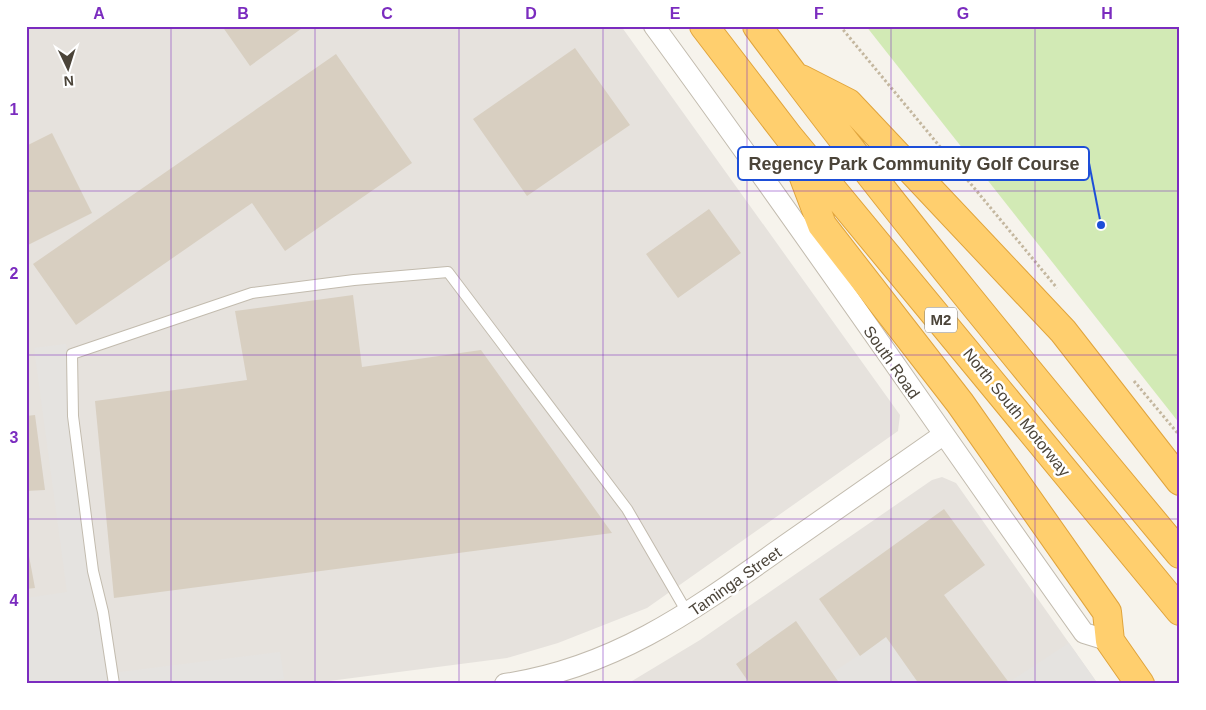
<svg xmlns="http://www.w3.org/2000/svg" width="1206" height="710" font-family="Helvetica,sans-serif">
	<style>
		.industrial { fill: #e6e2dd }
		.green { fill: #d2eab5 }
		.parking { fill: #e5e3e0 }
		.building { fill: #d8cfc1 }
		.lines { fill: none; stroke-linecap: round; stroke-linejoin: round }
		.lane-casing { stroke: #c2bbae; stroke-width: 12 }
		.street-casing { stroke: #c2bbae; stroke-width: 22 }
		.highway-casing { stroke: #e0a43c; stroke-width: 30 }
		.path { stroke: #c4b79f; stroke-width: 3; stroke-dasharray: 2.5 2.5; stroke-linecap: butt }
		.lane { stroke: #fff; stroke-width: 10 }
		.street { stroke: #fff; stroke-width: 20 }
		.highway { stroke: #ffcf6e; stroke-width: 28 }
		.grid { fill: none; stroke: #7b2cbf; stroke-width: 1; stroke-opacity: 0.55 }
		.labels { text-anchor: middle; stroke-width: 5; stroke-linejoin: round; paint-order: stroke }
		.shield { fill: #fff; stroke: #817c74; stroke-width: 1 }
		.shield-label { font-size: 15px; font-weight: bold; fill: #4b4439 }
		.street-label { font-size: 16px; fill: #4b4439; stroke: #fff }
		.leader { fill: none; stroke: #1d4ed8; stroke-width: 2 }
		.callout-dot { fill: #1d4ed8; stroke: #fff; stroke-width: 2 }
		.callout { fill: #fff; stroke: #1d4ed8; stroke-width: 2 }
		.callout-label { font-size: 18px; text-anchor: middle; font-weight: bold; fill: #4b4439 }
		.neatline { fill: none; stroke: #7b2cbf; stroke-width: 2 }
		.grid-label { font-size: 16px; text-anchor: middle; font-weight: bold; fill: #7b2cbf }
	</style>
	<rect width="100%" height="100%" fill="#f6f3ec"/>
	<!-- industrial -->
	<path class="industrial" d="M 26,26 L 621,26 L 900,415 L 898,431 L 647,608 L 558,643 L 507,658 L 306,684 L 26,684 Z
		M 942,477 L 956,483 L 1098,684 L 622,684 L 632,681 L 700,640 L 932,480 Z"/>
	<!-- green -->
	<path class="green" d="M 866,26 L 1180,26 L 1180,424 Z"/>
	<!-- parking -->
	<path class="parking" d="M 66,344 L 112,673 L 280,652 L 284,679 L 240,684 L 26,684 L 26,598 L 67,592 L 34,348 Z
		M 886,637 L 919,684 L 840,684 L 832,673 Z
		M 1069,643 L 1098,684 L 1009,682 Z"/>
	<!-- building -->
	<path class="building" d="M 222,26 L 305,26 L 250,66 Z
		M 575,48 L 630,125 L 527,196 L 473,119 Z
		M 336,54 L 412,163 L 285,251 L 252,203 L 76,325 L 33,264 Z
		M 52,133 L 92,213 L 26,246 L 26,146 Z
		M 709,209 L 741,253 L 678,298 L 646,254 Z
		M 353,295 L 362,367 L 481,350 L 612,533 L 114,598 L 95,401 L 247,380 L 235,311 Z
		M 35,415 L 45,490 L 26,491 L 26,416 Z
		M 944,509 L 985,565 L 944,595 L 1010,684 L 919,684 L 886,637 L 860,656 L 819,599 Z
		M 26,540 L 35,588 L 26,589 Z
		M 796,621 L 840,684 L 750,684 L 736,664 Z"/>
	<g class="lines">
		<defs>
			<path id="lane" d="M 114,684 L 103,612 L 93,571 L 73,416 L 72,354 L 252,293 L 354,280 L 448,272 L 627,509 L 688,614"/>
			<path id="street" d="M 654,26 C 801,226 940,431 1084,633 L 1110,641
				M 505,684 C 617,667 695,609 784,546 C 837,509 890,472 943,435"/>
			<path id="highway" d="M 704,26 L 789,137 L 1180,611
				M 757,26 C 891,207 1036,381 1180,554
				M 801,79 L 848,103 L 1063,331 L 1180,481
				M 797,159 L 822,225 L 960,403 L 1107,612 L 1110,641 L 1140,684"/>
		</defs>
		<!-- lane casing -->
		<use href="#lane" class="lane-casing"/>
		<!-- street casing -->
		<use href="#street" class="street-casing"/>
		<!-- highway casing -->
		<use href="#highway" class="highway-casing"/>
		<!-- path -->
		<path class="path" d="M 840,26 L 1057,288
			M 1134,381 L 1180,436"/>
		<!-- lane -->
		<use href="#lane" class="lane"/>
		<!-- street -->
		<use href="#street" class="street"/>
		<!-- highway -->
		<use href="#highway" class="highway"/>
	</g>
	<!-- grid -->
	<path class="grid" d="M 171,26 L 171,684M 315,26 L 315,684M 459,26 L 459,684M 603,26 L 603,684M 747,26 L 747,684M 891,26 L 891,684M 1035,26 L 1035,684M 26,191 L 1180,191M 26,355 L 1180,355M 26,519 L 1180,519"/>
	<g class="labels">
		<!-- shield labels -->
		<rect class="shield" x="925" y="307.5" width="32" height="25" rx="4"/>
		<g class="shield-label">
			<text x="941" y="325">M2</text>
		</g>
		<!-- street labels -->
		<g class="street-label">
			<text transform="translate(892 362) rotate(55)" y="6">South Road</text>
			<text transform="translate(1017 412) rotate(51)" y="6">North South Motorway</text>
			<text transform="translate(735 581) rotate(-35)" y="6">Taminga Street</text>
		</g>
	</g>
	<!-- callouts -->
	<path class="leader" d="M1101 225L1089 163"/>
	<circle class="callout-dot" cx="1101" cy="225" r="5"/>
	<rect class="callout" x="738" y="147" width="351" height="33" rx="5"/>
	<g class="callout-label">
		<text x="914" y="170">Regency Park Community Golf Course</text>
	</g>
	<!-- border -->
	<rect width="1206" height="710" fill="none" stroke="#ffffff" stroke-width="55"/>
	<!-- north arrow -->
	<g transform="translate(68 68) rotate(176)" stroke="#ffffff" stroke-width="4" paint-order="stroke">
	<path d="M0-4L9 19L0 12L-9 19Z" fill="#4b4439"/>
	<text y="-8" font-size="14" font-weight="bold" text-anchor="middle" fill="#4b4439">N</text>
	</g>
	<rect x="28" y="28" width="1150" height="654" class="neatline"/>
	<g class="grid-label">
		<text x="99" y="19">A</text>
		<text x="243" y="19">B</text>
		<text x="387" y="19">C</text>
		<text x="531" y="19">D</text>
		<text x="675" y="19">E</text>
		<text x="819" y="19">F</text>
		<text x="963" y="19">G</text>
		<text x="1107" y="19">H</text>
		<text x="14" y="115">1</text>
		<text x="14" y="279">2</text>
		<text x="14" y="443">3</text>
		<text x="14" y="606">4</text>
	</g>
</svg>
